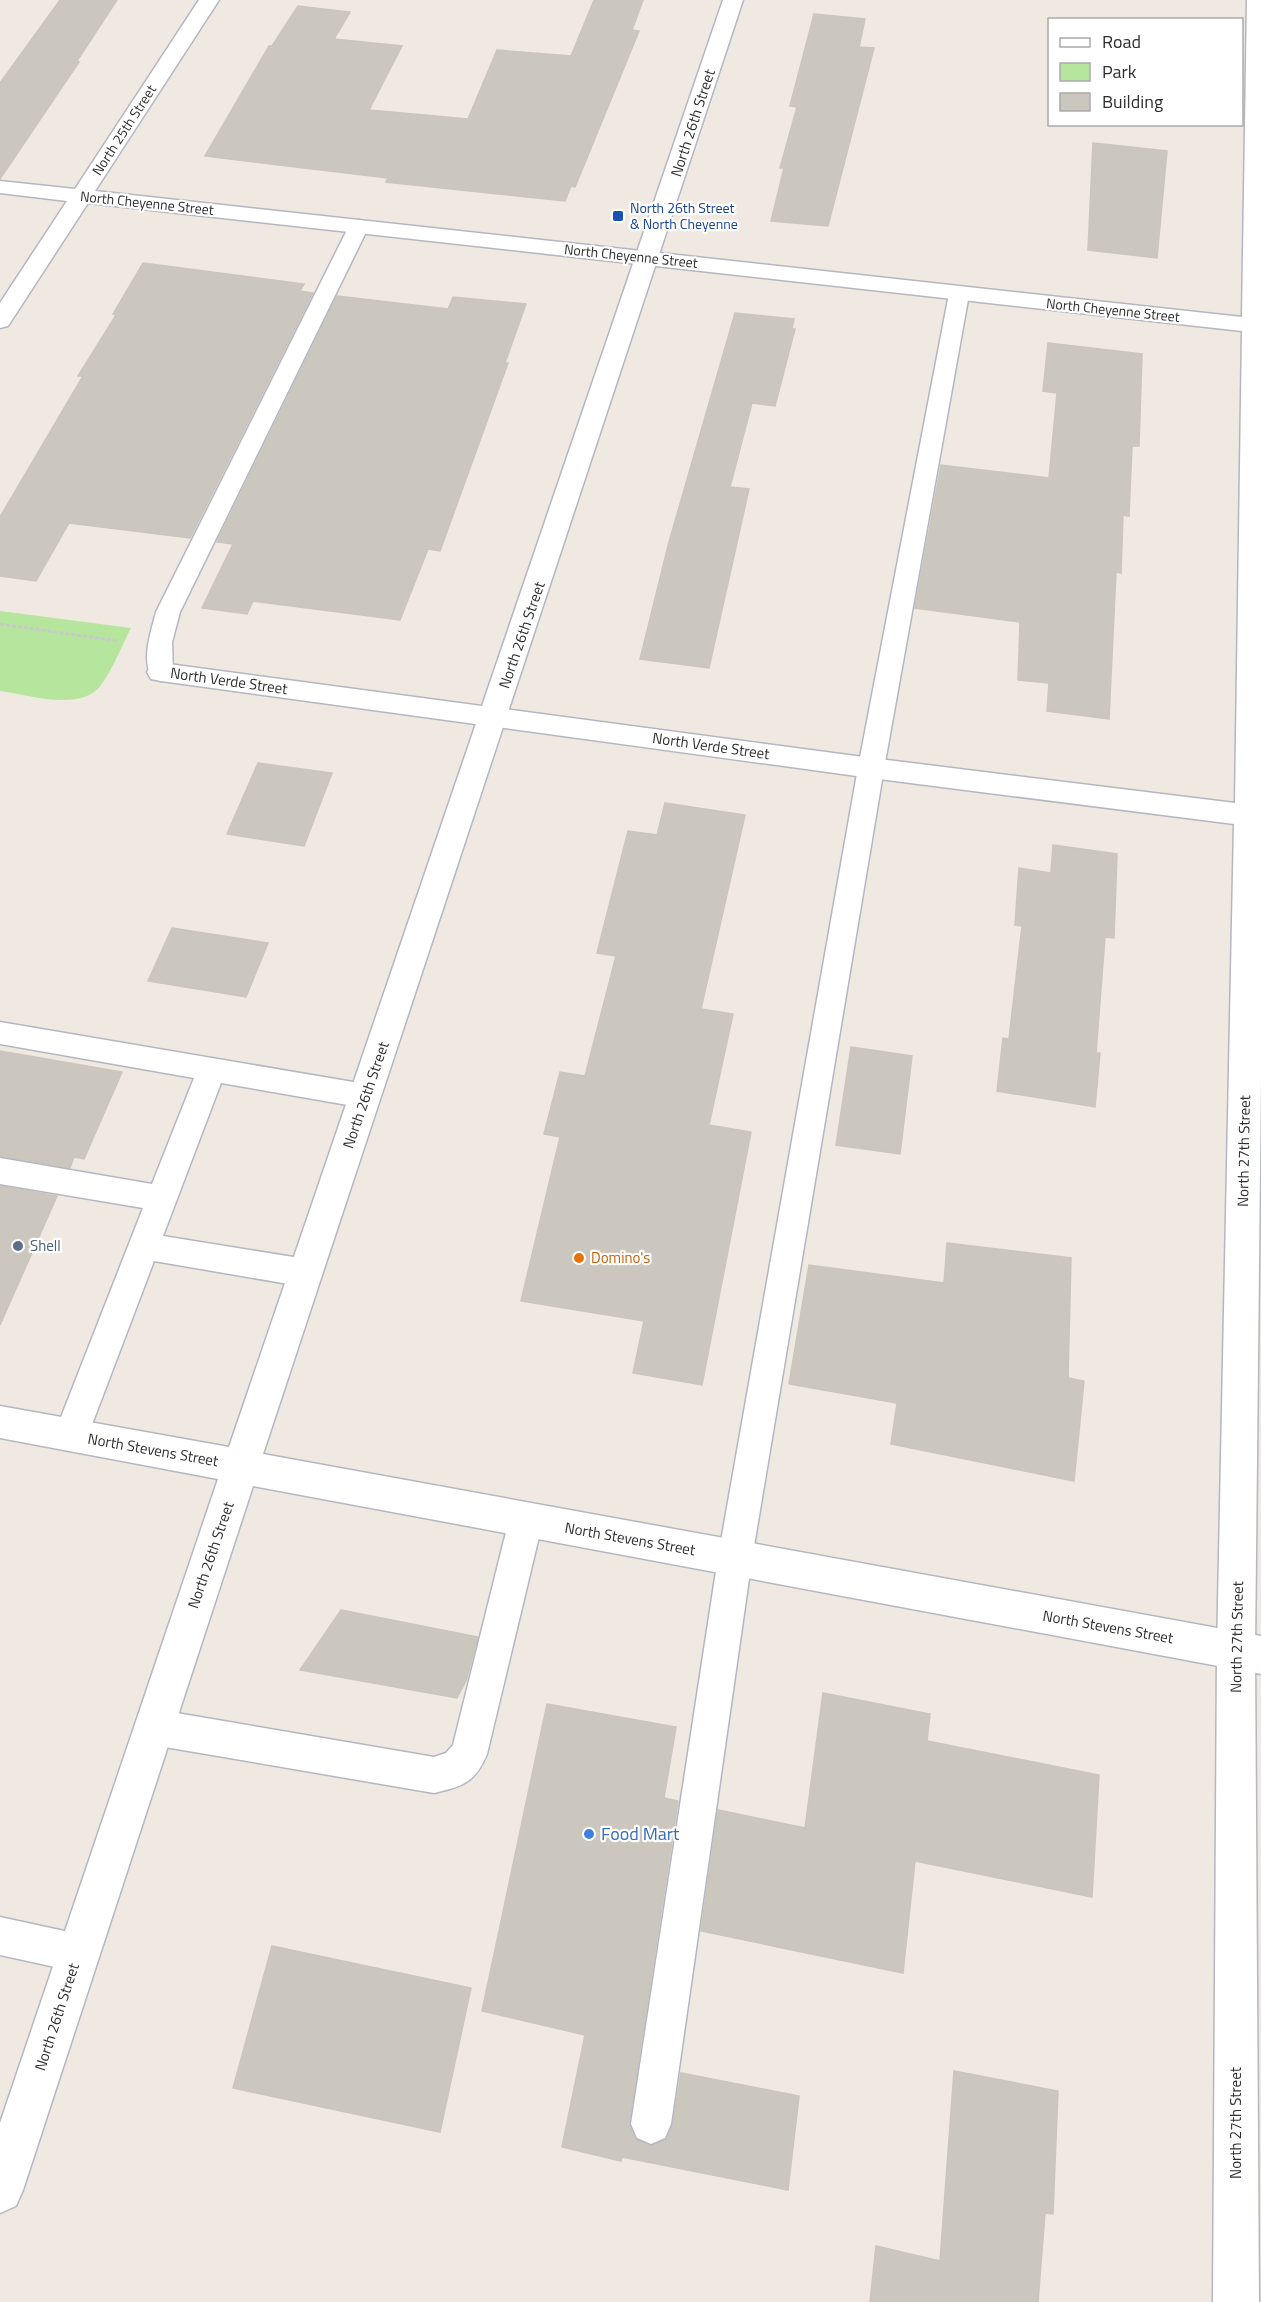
<svg xmlns="http://www.w3.org/2000/svg" width="1261" height="2302" font-family="'Titillium Web',sans-serif">
	<style>
		.green { fill: #b6e59e }
		.building { fill: #cbc7bf; stroke: #cbc5ba; stroke-width: 1.5 }
		.lines { fill: none; stroke-linecap: round; stroke-linejoin: round }
		.lane-casing { stroke: #b4b7c1; stroke-width: 3 }
		.street-casing { stroke: #b4b7c1; stroke-width: 3 }
		.secondary-casing { stroke: #b4b7c1; stroke-width: 3 }
		.path { stroke: #c9c9c9; stroke-width: 3; stroke-dasharray: 4 2; stroke-linecap: butt }
		.lane { fill: #fff; fill-rule: evenodd }
		.street { fill: #fff; fill-rule: evenodd }
		.secondary { fill: #fff; fill-rule: evenodd }
		.transit-dot { fill: #1a4fb4; stroke: #fff; stroke-width: 2 }
		.service-dot { fill: #5c6f8a; stroke: #fff; stroke-width: 2 }
		.food-dot { fill: #e8710a; stroke: #fff; stroke-width: 2 }
		.shop-dot { fill: #3f7fe0; stroke: #fff; stroke-width: 2 }
		.labels { text-anchor: middle; stroke-width: 4.5; stroke-linejoin: round; paint-order: stroke }
		.far-street-label { font-size: 14px; fill: #2e2e2e; stroke: #fff }
		.far-transit-label { font-size: 14px; fill: #164399; stroke: #fff; text-anchor: start }
		.street-label { font-size: 15px; fill: #2e2e2e; stroke: #fff }
		.service-label { font-size: 15px; fill: #4e5e75; stroke: #fff; text-anchor: start }
		.food-label { font-size: 15px; fill: #c56008; stroke: #fff; text-anchor: start }
		.near-shop-label { font-size: 18px; fill: #366cbe; stroke: #fff; text-anchor: start }
	</style>
	<rect width="100%" height="100%" fill="#efe9e1"/>
	<!-- green -->
	<path class="green" d="M 0,611 L 131,628 C 121,647 113,669 101,685 C 82,712 28,695 0,691 Z"/>
	<!-- building -->
	<path class="building" d="M 60,0 L 117,0 L 77,61 L 79,62 L 0,179 L 0,83 Z
		M 594,0 L 643,0 L 632,30 L 639,31 L 575,187 L 571,186 L 565,201 L 386,182 L 388,178 L 205,156 L 269,46 L 272,46 L 298,6 L 350,12 L 334,39 L 402,46 L 369,110 L 468,119 L 497,50 L 571,56 Z
		M 814,14 L 865,19 L 859,47 L 874,48 L 828,226 L 771,221 L 784,168 L 780,168 L 797,107 L 790,106 Z
		M 1093,143 L 1167,151 L 1157,258 L 1088,250 Z
		M 143,263 L 304,284 L 300,291 L 313,293 L 190,538 L 69,523 L 36,581 L 0,576 L 0,517 L 83,376 L 78,376 L 116,315 L 113,314 Z
		M 337,296 L 448,309 L 453,297 L 526,304 L 505,363 L 508,363 L 440,551 L 428,549 L 400,620 L 253,601 L 247,614 L 202,608 L 233,544 L 217,542 Z
		M 735,313 L 794,319 L 792,329 L 795,329 L 775,406 L 752,403 L 730,487 L 749,489 L 709,668 L 640,659 L 669,542 Z
		M 1048,343 L 1142,354 L 1139,446 L 1132,446 L 1129,516 L 1123,515 L 1121,573 L 1116,572 L 1109,719 L 1047,711 L 1049,683 L 1018,680 L 1020,622 L 915,608 L 941,465 L 1049,478 L 1057,393 L 1043,391 Z
		M 258,763 L 332,773 L 304,846 L 227,834 Z
		M 665,803 L 745,815 L 701,1009 L 733,1014 L 709,1125 L 751,1132 L 702,1385 L 633,1373 L 644,1321 L 521,1301 L 560,1137 L 544,1134 L 560,1072 L 585,1076 L 616,956 L 597,953 L 628,831 L 657,835 Z
		M 1053,845 L 1117,854 L 1114,938 L 1105,937 L 1096,1053 L 1100,1053 L 1095,1107 L 997,1091 L 1003,1038 L 1009,1039 L 1022,926 L 1015,925 L 1019,868 L 1051,873 Z
		M 172,928 L 268,943 L 246,997 L 148,981 Z
		M 851,1047 L 912,1056 L 900,1154 L 836,1145 Z
		M 0,1051 L 122,1072 L 84,1159 L 74,1157 L 70,1168 L 0,1156 Z
		M 0,1186 L 57,1196 L 0,1325 Z
		M 947,1243 L 1071,1258 L 1068,1378 L 1084,1381 L 1074,1481 L 891,1444 L 897,1403 L 789,1384 L 809,1265 L 944,1283 Z
		M 341,1610 L 478,1637 L 466,1681 L 457,1698 L 300,1670 Z
		M 823,1693 L 930,1714 L 927,1741 L 1099,1775 L 1092,1897 L 915,1861 L 903,1973 L 701,1931 L 718,1810 L 805,1828 Z
		M 547,1704 L 676,1727 L 664,1798 L 678,1801 L 629,2124 L 635,2139 L 650,2146 L 667,2139 L 673,2124 L 681,2073 L 799,2096 L 788,2190 L 622,2157 L 621,2161 L 562,2147 L 585,2035 L 482,2011 Z
		M 272,1946 L 471,1988 L 440,2132 L 233,2088 Z
		M 954,2071 L 1058,2091 L 1053,2214 L 1045,2213 L 1038,2302 L 870,2302 L 876,2246 L 940,2261 Z"/>
	<g class="lines">
		<defs>
			<path id="lane" d="M 359,220 L 366,222 L 369,226 L 180,612 L 172,642 L 173,672 L 170,678 L 161,681 L 152,678 C 141,659 151,632 156,612 L 349,226 L 352,222 Z
				M 959,288 L 966,290 L 969,294 L 884,768 L 752,1558 L 671,2124 L 665,2138 L 651,2144 L 637,2138 L 631,2124 L 718,1558 L 858,768 L 949,294 L 952,290 Z
				M 0,1022 L 365,1084 L 375,1088 L 380,1096 L 375,1104 L 365,1108 L 221,1083 L 163,1236 L 306,1259 L 317,1263 L 322,1273 L 317,1283 L 306,1287 L 154,1261 L 88,1435 L 83,1446 L 71,1450 L 59,1446 L 54,1435 L 143,1208 L 0,1184 L 0,1158 L 152,1184 L 194,1078 L 0,1044 Z
				M 526,1504 L 538,1509 L 543,1520 L 487,1754 C 475,1783 463,1786 434,1793 L 153,1745 L 140,1740 L 135,1727 L 140,1714 L 153,1709 L 434,1757 L 446,1753 L 453,1745 L 509,1520 L 514,1509 Z
				M 0,1917 L 78,1934 L 92,1939 L 97,1953 L 92,1967 L 78,1972 L 0,1955 Z"/>
			<path id="street" d="M 199,0 L 219,0 L 95,191 L 1242,317 L 1247,0 L 1261,0 L 1261,1075 L 1255,1651 L 1259,2302 L 1213,2302 L 1217,1651 L 1234,824 L 871,778 L 161,681 L 151,679 L 147,672 L 151,665 L 161,663 L 871,758 L 1235,803 L 1242,331 L 88,203 L 8,326 L 0,328 L 0,303 L 67,201 L 0,193 L 0,181 L 75,189 Z"/>
			<path id="secondary" d="M 723,0 L 743,0 L 263,1454 L 1261,1636 L 1261,1674 L 253,1486 L 23,2190 L 16,2206 L 0,2213 L 0,2123 L 218,1479 L 0,1438 L 0,1406 L 229,1447 Z"/>
		</defs>
		<!-- lane casing -->
		<use href="#lane" class="lane-casing"/>
		<!-- street casing -->
		<use href="#street" class="street-casing"/>
		<!-- secondary casing -->
		<use href="#secondary" class="secondary-casing"/>
		<!-- path -->
		<path class="path" d="M 0,624 L 118,641"/>
		<!-- lane -->
		<use href="#lane" class="lane"/>
		<!-- street -->
		<use href="#street" class="street"/>
		<!-- secondary -->
		<use href="#secondary" class="secondary"/>
	</g>
	<!-- markers -->
	<rect class="transit-dot" x="612" y="210" width="12" height="12" rx="3"/>
	<circle class="service-dot" cx="18" cy="1246" r="6"/>
	<circle class="food-dot" cx="579" cy="1258" r="6"/>
	<circle class="shop-dot" cx="589" cy="1834" r="6"/>
	<g class="labels">
		<!-- far-street labels -->
		<g class="far-street-label">
			<text transform="translate(124 130) rotate(-57)" y="5">North 25th Street</text>
			<text transform="translate(147 203) rotate(6)" y="5">North Cheyenne Street</text>
			<text transform="translate(631 256) rotate(6)" y="5">North Cheyenne Street</text>
			<text transform="translate(1113 310) rotate(6)" y="5">North Cheyenne Street</text>
		</g>
		<!-- far-transit labels -->
		<g class="far-transit-label">
			<text x="630" y="213">North 26th Street<tspan x="630" dy="16">&amp; North Cheyenne</tspan></text>
		</g>
		<!-- street labels -->
		<g class="street-label">
			<text transform="translate(693 123) rotate(-72)" y="5">North 26th Street</text>
			<text transform="translate(522 635) rotate(-71)" y="5">North 26th Street</text>
			<text transform="translate(229 681) rotate(8)" y="5">North Verde Street</text>
			<text transform="translate(711 746) rotate(8)" y="5">North Verde Street</text>
			<text transform="translate(366 1095) rotate(-71)" y="5">North 26th Street</text>
			<text transform="translate(1244 1151) rotate(-89)" y="5">North 27th Street</text>
			<text transform="translate(153 1450) rotate(10)" y="5">North Stevens Street</text>
			<text transform="translate(630 1539) rotate(10)" y="5">North Stevens Street</text>
			<text transform="translate(211 1555) rotate(-71)" y="5">North 26th Street</text>
			<text transform="translate(1108 1627) rotate(10)" y="5">North Stevens Street</text>
			<text transform="translate(1237 1637) rotate(-89)" y="5">North 27th Street</text>
			<text transform="translate(57 2017) rotate(-72)" y="5">North 26th Street</text>
			<text transform="translate(1236 2123) rotate(-90)" y="5">North 27th Street</text>
		</g>
		<!-- service labels -->
		<g class="service-label">
			<text x="30" y="1251">Shell</text>
		</g>
		<!-- food labels -->
		<g class="food-label">
			<text x="591" y="1263">Domino's</text>
		</g>
		<!-- near-shop labels -->
		<g class="near-shop-label">
			<text x="601" y="1840">Food Mart</text>
		</g>
	</g>
	<!-- legend -->
	<rect x="1048" y="18" width="195" height="108" fill="#ffffff" stroke="#ababab" stroke-width="1.5"/>
	<rect x="1060" y="38" width="30" height="9" fill="#ffffff" stroke="#ababab" stroke-width="1.5"/>
	<text x="1102" y="48" font-size="18" fill="#2e2e2e">Road</text>
	<rect x="1060" y="63" width="30" height="18" fill="#b6e59e" stroke="#ababab" stroke-width="1.5"/>
	<text x="1102" y="78" font-size="18" fill="#2e2e2e">Park</text>
	<rect x="1060" y="93" width="30" height="18" fill="#cbc7bf" stroke="#ababab" stroke-width="1.5"/>
	<text x="1102" y="108" font-size="18" fill="#2e2e2e">Building</text>
</svg>
